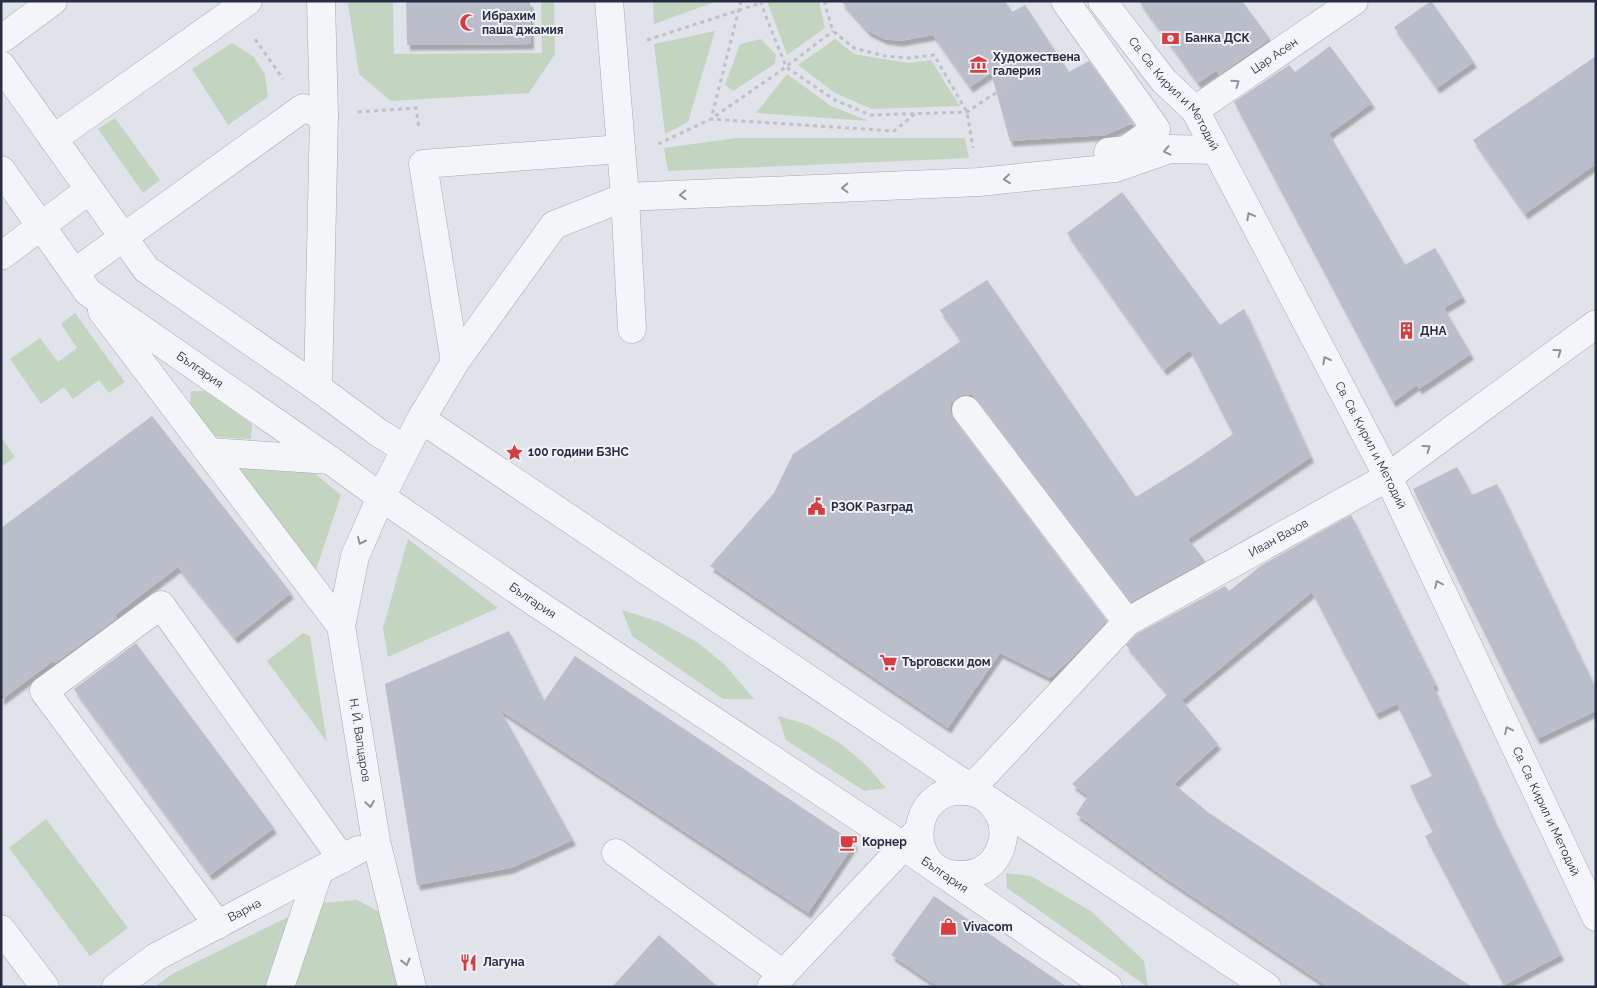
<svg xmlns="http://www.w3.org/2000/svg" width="1597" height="988" font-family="Raleway,sans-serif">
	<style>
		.green { fill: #c3d5c1 }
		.building { fill: #babecb; filter: url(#shadow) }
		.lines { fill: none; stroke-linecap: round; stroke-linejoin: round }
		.minor-casing { stroke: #a5a9b5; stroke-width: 29 }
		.path { stroke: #bec1c9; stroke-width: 3; stroke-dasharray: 4 4; stroke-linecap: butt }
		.minor { stroke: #f3f5f8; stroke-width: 28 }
		.oneway { stroke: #8d929e }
		.labels { text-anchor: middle; stroke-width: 4; stroke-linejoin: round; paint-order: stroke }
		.poi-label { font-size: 12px; font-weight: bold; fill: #272e43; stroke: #f0f2f8; text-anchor: start }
		.street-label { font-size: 12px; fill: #272e43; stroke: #f0f2f8 }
	</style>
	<defs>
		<filter id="shadow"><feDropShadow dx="3" dy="5.5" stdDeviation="1" flood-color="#0004"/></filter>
	</defs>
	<rect width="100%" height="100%" fill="#e0e3ea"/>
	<!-- green -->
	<path class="green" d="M 350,1 L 393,1 L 394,54 L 542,53 L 541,1 L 554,1 L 555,54 L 529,93 L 391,101 L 359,74 L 348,4 Z
		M 653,1 L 718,1 L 654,24 Z
		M 767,1 L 819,1 L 825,28 L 787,55 Z
		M 715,31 L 688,122 L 665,134 L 654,44 Z
		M 761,39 L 776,55 L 775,64 L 733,91 L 725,85 L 740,44 Z
		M 835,39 L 854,54 L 908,63 L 931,60 L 960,106 L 872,109 L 835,93 L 798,65 Z
		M 232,43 L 253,56 L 265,74 L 268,97 L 228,125 L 192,69 Z
		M 787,74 L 831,106 L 869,121 L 756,113 Z
		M 115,118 L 160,180 L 143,193 L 98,129 Z
		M 736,138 L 965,138 L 969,158 L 668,171 L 664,148 Z
		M 75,313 L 125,382 L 109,393 L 99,380 L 73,399 L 64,387 L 41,404 L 10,359 L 40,338 L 58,362 L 77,348 L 61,324 Z
		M 191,391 L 205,391 L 252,424 L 251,439 L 216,437 L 190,407 Z
		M 1,437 L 15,457 L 1,467 Z
		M 229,461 L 308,468 L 341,495 L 316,570 Z
		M 408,539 L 498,608 L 388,657 L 383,628 Z
		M 622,610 L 660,622 L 697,642 L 725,665 L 754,699 L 723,699 L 632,636 Z
		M 303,633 L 310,636 L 327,742 L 267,661 Z
		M 778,716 L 806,724 L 840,743 L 866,765 L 886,788 L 864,791 L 786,740 Z
		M 46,819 L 128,928 L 90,956 L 9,848 Z
		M 1006,873 L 1031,876 L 1092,912 L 1144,961 L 1148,987 L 1007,888 Z
		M 357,900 L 387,916 L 408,987 L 290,987 L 320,903 Z
		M 296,913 L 270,987 L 154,987 L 174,973 Z"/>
	<!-- building -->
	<path class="building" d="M 406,1 L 530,1 L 531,44 L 407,45 Z
		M 841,1 L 1005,1 L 1012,12 L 1025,5 L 1069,72 L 1089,61 L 1133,123 L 1106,135 L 1010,141 L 991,73 L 970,87 L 933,35 L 900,41 L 884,39 L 868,31 Z
		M 1139,1 L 1242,1 L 1270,39 L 1219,75 L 1217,70 L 1198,83 Z
		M 1431,1 L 1474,62 L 1437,88 L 1394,27 Z
		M 1330,46 L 1372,103 L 1329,134 L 1405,265 L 1435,248 L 1463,297 L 1444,308 L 1471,354 L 1419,389 L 1417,385 L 1393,402 L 1234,102 L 1289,65 L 1295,72 Z
		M 1596,56 L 1596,164 L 1525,214 L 1473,140 Z
		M 1122,192 L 1220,325 L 1244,309 L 1311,457 L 1188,539 L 1205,561 L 1131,602 L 978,401 L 972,395 L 965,394 L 957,397 L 951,404 L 951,412 L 954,419 L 1107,621 L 1072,658 L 1050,678 L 1000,653 L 948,728 L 710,566 L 774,493 L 793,454 L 961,341 L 940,310 L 987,280 L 1136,497 L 1194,461 L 1233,434 L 1190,350 L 1164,370 L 1067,233 Z
		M 152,416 L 291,593 L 235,638 L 178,567 L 115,615 L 117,618 L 55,663 L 53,661 L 1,700 L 1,528 Z
		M 1457,467 L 1472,495 L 1497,484 L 1596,689 L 1596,711 L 1537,739 L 1413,489 Z
		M 1351,515 L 1436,685 L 1433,686 L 1496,824 L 1561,955 L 1504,985 L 1425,836 L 1433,832 L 1410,786 L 1432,776 L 1397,704 L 1376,714 L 1312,592 L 1182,700 L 1218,744 L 1174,784 L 1209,813 L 1472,987 L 1328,987 L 1168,880 L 1076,814 L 1088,796 L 1072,784 L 1168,694 L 1126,645 L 1137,634 L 1225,586 L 1229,591 L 1262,565 Z
		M 509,631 L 544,701 L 575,656 L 855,843 L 808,913 L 500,710 L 573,840 L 511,868 L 417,885 L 385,684 Z
		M 136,643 L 274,828 L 210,875 L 74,689 Z
		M 934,896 L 1067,987 L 938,987 L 891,955 Z
		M 659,935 L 718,987 L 612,987 Z"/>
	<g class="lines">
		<defs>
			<g id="minor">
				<path d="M 609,1 L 625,197 L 632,329"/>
				<path d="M 1065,1 L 1156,129 L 1126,150 L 1108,152"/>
				<path id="s1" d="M 1102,1 L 1164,81 L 1195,110 L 1388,477 L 1596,917"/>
				<path d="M 1,35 L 3,38 L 53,1"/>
				<path d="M 1,65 L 146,269 L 318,388 L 379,433 L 405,449"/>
				<path id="s2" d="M 1195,110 L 1354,1"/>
				<path d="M 53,139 L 248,1"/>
				<path id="s3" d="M 1,170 L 88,292 L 330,460 L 381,497 L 536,603 L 903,846 L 1108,987"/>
				<path d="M 1,256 L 89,190"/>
				<path d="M 74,273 L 303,108 L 324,115"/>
				<path d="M 102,311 L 341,626"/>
				<path d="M 455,362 L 423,164 L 621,149"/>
				<path d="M 318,388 L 324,115 L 321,1"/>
				<path d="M 966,410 L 1127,622"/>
				<path d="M 421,419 L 1267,987"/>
				<path d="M 209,452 L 330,460"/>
				<path id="s4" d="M 967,791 L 983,776 L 1127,622 L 1388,477 L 1596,324"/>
				<path d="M 981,795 C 976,793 971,791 966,791 C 909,785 903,871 956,875 C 965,875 974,875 982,870 C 1001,860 1009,833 999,814 C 997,810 993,805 990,802"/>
				<path d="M 616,853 L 783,974"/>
				<path d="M 218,925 L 44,691 L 161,605 L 342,859"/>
				<path d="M 1,929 L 45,987"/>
				<path id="s5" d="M 116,987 L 156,957 L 358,850"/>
				<path d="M 280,987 L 319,871"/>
				<path d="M 412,987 L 376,841 L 341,626 L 355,556 L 381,497 L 421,419 L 455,362 L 554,225 L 625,197 L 979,182 L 1115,168 L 1170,149 L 1215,150"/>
				<path d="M 771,987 L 916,833"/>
			</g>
		</defs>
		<!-- minor casing -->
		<use href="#minor" class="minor-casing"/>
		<!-- path -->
		<path class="path" d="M 741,1 L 711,119 L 894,131 L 915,114
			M 760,1 L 786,67 L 833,99 L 870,115 L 967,112 L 1057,52
			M 825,1 L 825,5 L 833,31 L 854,48 L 885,56 L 909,58 L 934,55 L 967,112 L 973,148
			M 255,39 L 283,79
			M 647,40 L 761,3
			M 358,112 L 416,108 L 419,128
			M 658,144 L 711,119 L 786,67 L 833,31"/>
		<!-- minor -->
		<use href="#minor" class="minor"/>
	</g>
	<!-- one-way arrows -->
	<defs><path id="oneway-chevron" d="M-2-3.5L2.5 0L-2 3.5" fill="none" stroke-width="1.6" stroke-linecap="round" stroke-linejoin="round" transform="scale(1.25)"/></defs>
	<g class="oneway">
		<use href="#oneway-chevron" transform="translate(1236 83) rotate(-35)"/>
		<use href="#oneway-chevron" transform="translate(1167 151) rotate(167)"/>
		<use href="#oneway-chevron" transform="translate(1007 179) rotate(174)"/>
		<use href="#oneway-chevron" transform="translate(845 188) rotate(178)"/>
		<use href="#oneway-chevron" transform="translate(683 195) rotate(178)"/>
		<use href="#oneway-chevron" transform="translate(1250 216) rotate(-118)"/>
		<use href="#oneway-chevron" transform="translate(1558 352) rotate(-36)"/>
		<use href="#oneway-chevron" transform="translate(1326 360) rotate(-118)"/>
		<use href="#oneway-chevron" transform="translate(1427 448) rotate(-36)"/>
		<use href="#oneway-chevron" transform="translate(361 541) rotate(114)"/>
		<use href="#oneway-chevron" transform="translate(1438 584) rotate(-115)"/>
		<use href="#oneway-chevron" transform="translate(1508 730) rotate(-115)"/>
		<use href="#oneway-chevron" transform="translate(370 804) rotate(81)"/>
		<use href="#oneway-chevron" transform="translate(406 962) rotate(76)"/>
	</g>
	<!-- icons -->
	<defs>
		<symbol id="mosque-bare" viewBox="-9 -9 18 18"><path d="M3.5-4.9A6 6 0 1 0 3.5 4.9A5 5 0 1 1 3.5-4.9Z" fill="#d83c40" stroke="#f0f2f8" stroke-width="2.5" paint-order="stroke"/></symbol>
		<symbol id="bank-bare" viewBox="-9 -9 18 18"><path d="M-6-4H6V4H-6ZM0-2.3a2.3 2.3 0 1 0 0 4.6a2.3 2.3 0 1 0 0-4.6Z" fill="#d83c40" stroke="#f0f2f8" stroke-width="2.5" paint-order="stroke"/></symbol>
		<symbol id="museum-bare" viewBox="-9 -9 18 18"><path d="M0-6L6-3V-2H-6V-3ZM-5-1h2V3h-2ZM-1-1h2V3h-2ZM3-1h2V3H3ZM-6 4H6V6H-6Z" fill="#d83c40" stroke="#f0f2f8" stroke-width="2.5" paint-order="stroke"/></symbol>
		<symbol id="building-bare" viewBox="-9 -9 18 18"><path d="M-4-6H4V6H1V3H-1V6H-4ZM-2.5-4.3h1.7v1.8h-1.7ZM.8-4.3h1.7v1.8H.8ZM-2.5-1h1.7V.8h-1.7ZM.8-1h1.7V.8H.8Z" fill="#d83c40" stroke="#f0f2f8" stroke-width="2.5" paint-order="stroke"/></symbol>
		<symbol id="sight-bare" viewBox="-9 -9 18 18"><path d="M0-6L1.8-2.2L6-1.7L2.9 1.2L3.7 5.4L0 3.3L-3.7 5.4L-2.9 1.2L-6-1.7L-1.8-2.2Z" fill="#d83c40" stroke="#f0f2f8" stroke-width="2.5" paint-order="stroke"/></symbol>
		<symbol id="civic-bare" viewBox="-9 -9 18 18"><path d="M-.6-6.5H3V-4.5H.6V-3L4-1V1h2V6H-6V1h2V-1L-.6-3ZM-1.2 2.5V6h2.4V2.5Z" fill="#d83c40" stroke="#f0f2f8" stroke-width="2.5" paint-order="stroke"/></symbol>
		<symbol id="supermarket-bare" viewBox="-9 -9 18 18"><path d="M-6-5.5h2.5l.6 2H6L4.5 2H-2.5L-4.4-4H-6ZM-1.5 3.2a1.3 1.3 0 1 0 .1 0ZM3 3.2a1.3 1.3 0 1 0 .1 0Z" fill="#d83c40" stroke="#f0f2f8" stroke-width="2.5" paint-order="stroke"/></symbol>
		<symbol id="cafe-bare" viewBox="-9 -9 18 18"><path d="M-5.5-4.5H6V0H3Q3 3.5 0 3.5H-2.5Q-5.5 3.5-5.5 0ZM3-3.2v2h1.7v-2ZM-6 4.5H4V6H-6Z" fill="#d83c40" stroke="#f0f2f8" stroke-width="2.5" paint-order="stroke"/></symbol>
		<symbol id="shop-bare" viewBox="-9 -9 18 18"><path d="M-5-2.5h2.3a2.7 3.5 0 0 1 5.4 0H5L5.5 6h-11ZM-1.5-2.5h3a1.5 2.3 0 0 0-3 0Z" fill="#d83c40" stroke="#f0f2f8" stroke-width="2.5" paint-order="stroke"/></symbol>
		<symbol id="restaurant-bare" viewBox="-9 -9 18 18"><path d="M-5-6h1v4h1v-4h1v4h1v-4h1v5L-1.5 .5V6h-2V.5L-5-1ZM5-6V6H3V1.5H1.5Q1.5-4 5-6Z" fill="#d83c40" stroke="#f0f2f8" stroke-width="2.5" paint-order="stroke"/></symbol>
	</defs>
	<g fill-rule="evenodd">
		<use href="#mosque-bare" x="456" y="10" width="25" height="25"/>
		<use href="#bank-bare" x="1158" y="26" width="25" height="25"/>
		<use href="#museum-bare" x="966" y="52" width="25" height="25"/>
		<use href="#building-bare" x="1394" y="318" width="25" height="25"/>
		<use href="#sight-bare" x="502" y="440" width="25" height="25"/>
		<use href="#civic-bare" x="804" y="494" width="25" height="25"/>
		<use href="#supermarket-bare" x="876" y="650" width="25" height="25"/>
		<use href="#cafe-bare" x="836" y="830" width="25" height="25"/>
		<use href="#shop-bare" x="936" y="914" width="25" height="25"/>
		<use href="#restaurant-bare" x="456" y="950" width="25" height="25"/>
	</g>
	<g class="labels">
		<!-- poi labels -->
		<g class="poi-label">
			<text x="482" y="20">Ибрахим<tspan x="482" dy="14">паша джамия</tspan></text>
			<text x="1185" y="42">Банка ДСК</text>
			<text x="993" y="61">Художествена<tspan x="993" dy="14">галерия</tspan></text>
			<text x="1420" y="335">ДНА</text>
			<text x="528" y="456">100 години БЗНС</text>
			<text x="831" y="511">РЗОК Разград</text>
			<text x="902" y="666">Търговски дом</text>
			<text x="862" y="846">Корнер</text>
			<text x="963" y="931">Vivacom</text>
			<text x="483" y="966">Лагуна</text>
		</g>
		<!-- street labels -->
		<g class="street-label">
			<text dy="4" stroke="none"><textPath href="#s2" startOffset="96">Цар Асен</textPath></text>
			<text dy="4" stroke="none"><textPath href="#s1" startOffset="118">Св. Св. Кирил и Методий</textPath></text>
			<text dy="4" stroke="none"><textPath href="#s3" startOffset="286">България</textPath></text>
			<text dy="4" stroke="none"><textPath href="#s1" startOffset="522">Св. Св. Кирил и Методий</textPath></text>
			<text dy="4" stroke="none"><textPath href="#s4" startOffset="406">Иван Вазов</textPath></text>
			<text dy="4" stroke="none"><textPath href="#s3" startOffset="691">България</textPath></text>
			<text transform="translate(360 740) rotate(81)" y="4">Н. Й. Вапцаров</text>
			<text dy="4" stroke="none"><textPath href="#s1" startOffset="928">Св. Св. Кирил и Методий</textPath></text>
			<text dy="4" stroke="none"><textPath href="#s3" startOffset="1186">България</textPath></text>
			<text dy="4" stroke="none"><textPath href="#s5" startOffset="150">Варна</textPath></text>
		</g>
	</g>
	<!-- border -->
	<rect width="1597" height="988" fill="none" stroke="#272e43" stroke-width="5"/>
</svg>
